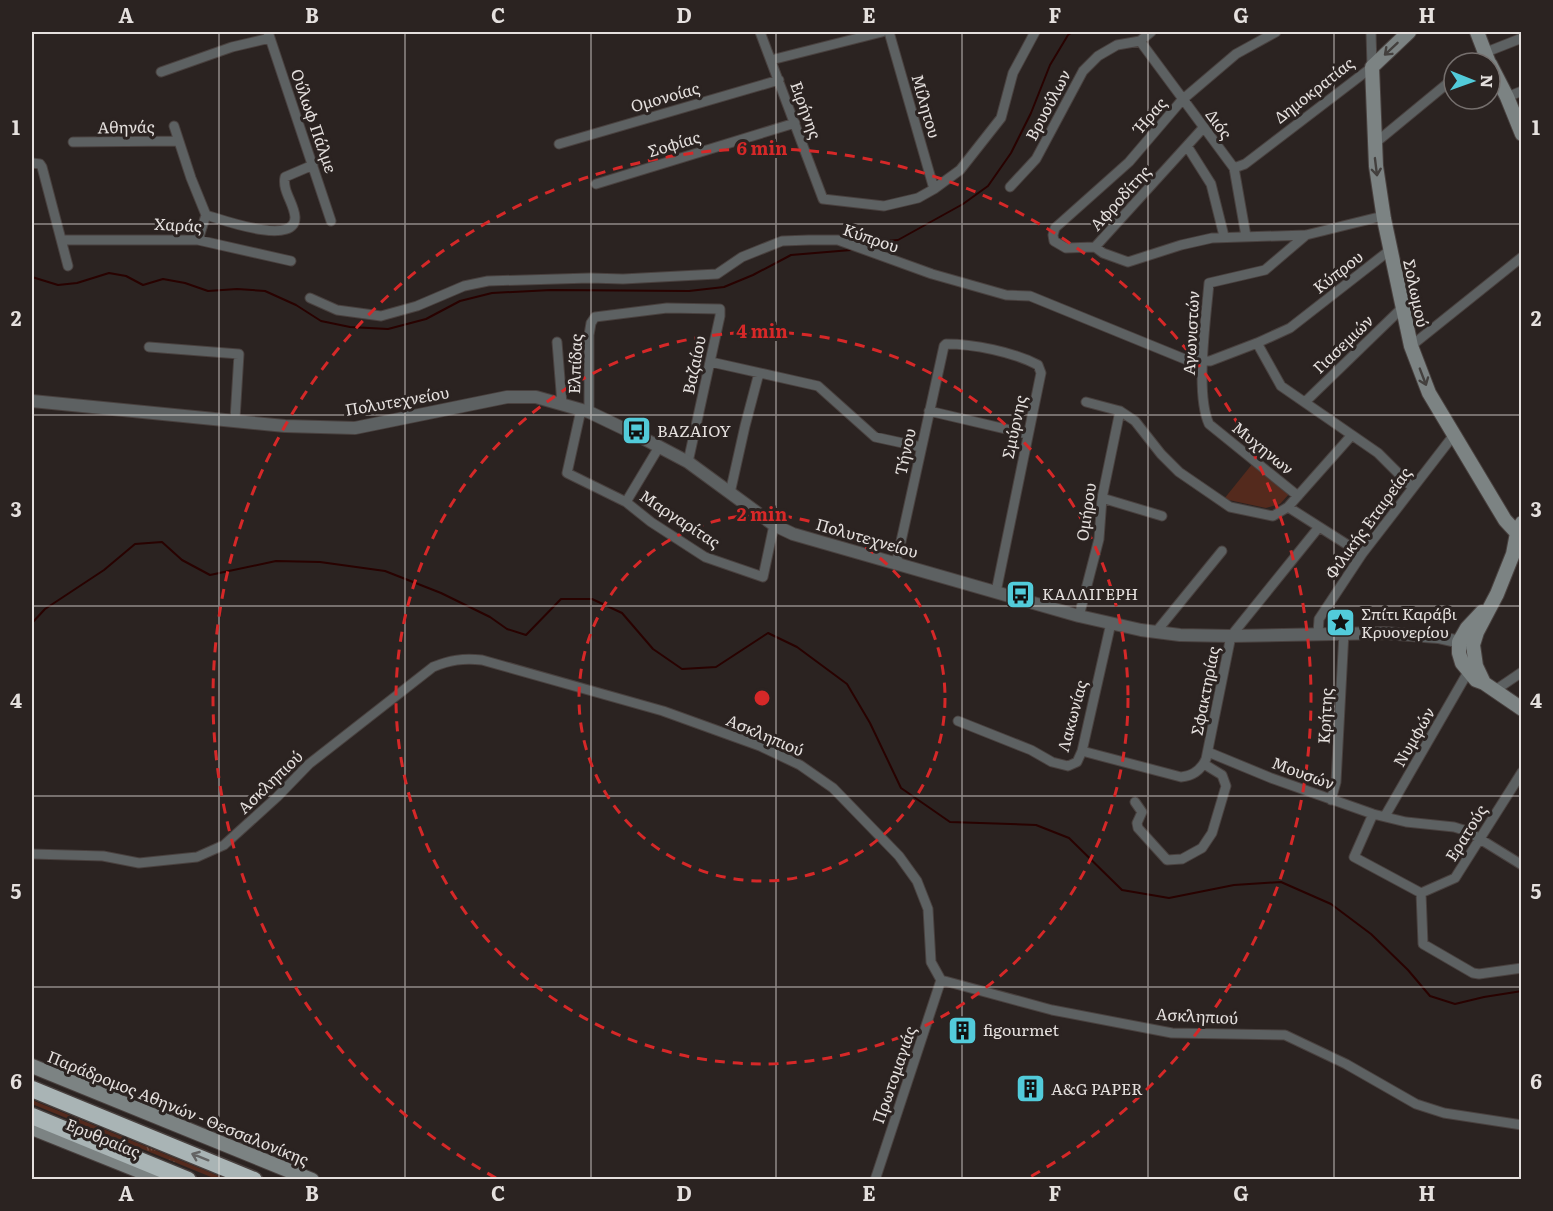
<svg xmlns="http://www.w3.org/2000/svg" width="1553" height="1211" font-family="Literata,serif">
	<style>
		.grass { fill: url(#grass-tufts) }
		.green { fill: #542a1d }
		.lines { fill: none; stroke-linecap: round; stroke-linejoin: round }
		.stream { stroke: #280200; stroke-width: 2 }
		.minor-casing { stroke: #49413f; stroke-width: 11 }
		.tertiary-casing { stroke: #49413f; stroke-width: 14 }
		.secondary-casing { stroke: #49413f; stroke-width: 16 }
		.motorway-casing { stroke: #49413f; stroke-width: 19 }
		.minor { stroke: #5d6162; stroke-width: 9 }
		.tertiary { stroke: #5d6162; stroke-width: 12 }
		.secondary { stroke: #7c8383; stroke-width: 14 }
		.motorway { stroke: #a9b4b5; stroke-width: 16 }
		.oneway { stroke: #43403e }
		.oneway2 { stroke: #646464 }
		.grid { fill: none; stroke: #e5e0de; stroke-width: 1.5; stroke-opacity: 0.55 }
		.ring { fill: none; stroke: #d62828; stroke-width: 3; stroke-dasharray: 10 8 }
		.labels { text-anchor: middle; stroke-width: 6; stroke-linejoin: round; paint-order: stroke }
		.street-label { font-size: 16px; fill: #e5e0de; stroke: #2b2321 }
		.poi-label { font-size: 16px; fill: #e5e0de; stroke: #2b2321; text-anchor: start }
		.centre { fill: #d62828; stroke: #2b2321; stroke-width: 3 }
		.ring-label { font-size: 18px; text-anchor: middle; font-weight: bold; fill: #d62828; stroke: #2b2321; stroke-width: 6; stroke-linejoin: round; paint-order: stroke }
		.neatline { fill: none; stroke: #e5e0de; stroke-width: 2 }
		.grid-label { font-size: 20px; text-anchor: middle; font-weight: bold; fill: #e5e0de }
	</style>
	<defs>
		<pattern id="grass-tufts" width="24" height="20" patternUnits="userSpaceOnUse" patternTransform="scale(1.5)"><rect width="24" height="20" fill="#542a1d"/><path d="M3 7l-1-3M5 7V3M7 7l1-3M15 17l-1-3M17 17v-4M19 17l1-3" fill="none" stroke="#6c493d"/></pattern>
	</defs>
	<rect width="100%" height="100%" fill="#2b2321"/>
	<!-- grass -->
	<path class="grass" d="M 32,1100 L 226,1179 L 216,1179 L 32,1104 Z"/>
	<!-- green -->
	<path class="green" d="M 1253,463 L 1290,493 L 1280,504 L 1266,508 L 1224,499 Z"/>
	<g class="lines">
		<!-- stream -->
		<path class="stream" d="M 864,246 L 874,242 L 898,240 L 963,204 L 988,186 L 1011,153 L 1031,113 L 1050,65 L 1068,35 L 1073,32
			M 32,277 L 58,285 L 77,283 L 109,273 L 126,276 L 143,285 L 163,279 L 185,283 L 208,291 L 237,289 L 265,291 L 296,305 L 321,321 L 350,327 L 388,329 L 426,319 L 460,301 L 492,293 L 551,290 L 689,291 L 724,287 L 753,275 L 791,255 L 851,250
			M 32,623 L 45,609 L 104,570 L 135,544 L 162,542 L 182,560 L 210,575 L 276,561 L 320,562 L 385,571 L 441,593 L 490,617 L 507,629 L 526,635 L 561,599 L 592,599 L 622,613 L 653,649 L 682,669 L 716,667 L 768,633 L 797,647 L 847,684 L 870,723 L 901,788 L 950,822 L 1036,825 L 1069,838 L 1122,890 L 1169,898 L 1234,885 L 1281,882 L 1331,904 L 1371,934 L 1408,970 L 1430,996 L 1455,1004 L 1484,997 L 1522,991"/>
		<defs>
			<path id="minor" d="M 268,32 L 331,221
				M 760,32 L 823,199 L 884,206 L 918,198 L 934,189 L 960,170 L 1001,118 L 1013,73 L 1035,32
				M 889,32 L 934,189
				M 1140,41 L 1234,168 L 1246,236
				M 771,60 L 882,32
				M 1471,63 L 1484,53 L 1522,38
				M 161,72 L 232,47 L 270,38
				M 1507,97 L 1522,91
				M 174,126 L 191,178 L 206,215
				M 1204,127 L 1095,247 L 1066,248 L 1054,241 L 1053,235 L 1055,228 L 1129,162 L 1182,100 L 1236,54 L 1276,32
				M 73,142 L 179,141
				M 559,144 L 779,80
				M 1374,144 L 1454,78
				M 1187,146 L 1211,184 L 1224,236
				M 32,163 L 40,164 L 42,167 L 68,266
				M 1234,168 L 1245,164 L 1372,67 L 1371,32
				M 596,184 L 795,123
				M 1010,187 L 1036,159 L 1083,71 L 1098,56 L 1117,45 L 1140,41 L 1151,32
				M 206,215 C 220,219 296,247 295,217 C 294,203 282,191 285,177 L 313,165
				M 62,240 L 198,240 L 291,261
				M 198,240 L 206,215
				M 1095,247 L 1103,253 L 1128,262 L 1181,245 L 1212,238 L 1306,235 L 1383,216
				M 310,298 L 337,310 L 381,316 L 417,306 L 464,286 L 488,281 L 590,278 L 623,279 L 717,274 L 742,257 L 782,241 L 809,240 L 838,240 L 932,274 L 1006,295 L 1030,296 L 1187,360 L 1210,361 L 1257,343 L 1290,328 L 1390,250
				M 557,342 L 562,404
				M 1257,343 L 1281,386 L 1378,453 L 1412,487
				M 1411,346 L 1522,257
				M 149,347 L 239,354 L 235,419
				M 711,362 L 818,386 L 875,437 L 921,447
				M 1086,402 L 1120,411 L 1135,421 L 1161,454 L 1179,472 L 1230,507 L 1273,516 L 1288,507 L 1351,436
				M 1305,402 L 1402,308
				M 581,410 L 567,473 L 626,502 L 651,522 L 705,557 L 763,577 L 774,525
				M 929,411 L 1027,434
				M 589,412 L 589,335 L 591,323 L 595,317 L 667,308 L 720,309 L 720,316 L 688,462
				M 730,493 L 745,426 L 759,373
				M 1298,496 L 1209,424 C 1195,394 1206,318 1209,283 L 1265,270 L 1306,235
				M 1102,498 L 1162,516
				M 626,502 L 659,447
				M 1288,507 L 1362,554
				M 896,564 L 944,346 L 946,344 C 974,344 1013,352 1038,365 L 1041,373 L 996,592
				M 1079,616 L 1099,539 L 1102,498 L 1120,411
				M 1156,632 L 1222,551
				M 1318,633 L 1319,619 L 1362,554 L 1453,436
				M 1494,691 L 1522,672
				M 958,721 L 1031,750 L 1052,762 L 1068,766 L 1077,762 L 1082,751 L 1111,623
				M 1082,751 L 1181,777 C 1193,776 1201,770 1206,759 L 1231,636 L 1319,527
				M 1208,752 L 1271,778 L 1373,814 L 1406,822 L 1454,827 L 1467,831 L 1522,865
				M 1331,800 L 1336,782 L 1344,632
				M 1135,802 L 1142,812 L 1137,823 L 1138,828 L 1167,860 L 1182,859 L 1202,848 L 1212,833 L 1226,786 L 1222,775 L 1204,764
				M 1373,814 L 1354,857 L 1421,893
				M 1385,816 L 1468,672
				M 32,854 L 103,856 L 139,863 L 197,857 L 224,845 L 277,797 L 309,764 L 433,667 C 450,660 463,658 482,660 L 663,711 L 760,746 L 800,765 L 833,788 L 899,856 L 917,881 L 928,909 L 931,962 L 941,980 L 1052,1010 L 1172,1033 L 1285,1035 L 1346,1064 L 1416,1104 L 1444,1113 L 1522,1125
				M 1421,893 L 1455,878 L 1522,772
				M 1421,893 L 1423,944 L 1473,973 L 1479,974 L 1522,968
				M 875,1180 L 941,980"/>
			<path id="tertiary" d="M 32,401 L 285,426 L 355,428 L 507,397 L 536,397 L 589,412 L 635,434 L 688,462 L 774,525 L 793,534 L 1079,616 L 1141,630 L 1180,635 L 1231,636 L 1384,633 L 1438,637 L 1469,644"/>
			<path id="secondary" d="M 1409,32 L 1372,67 L 1376,166 L 1384,219 L 1411,346 L 1429,393 L 1505,520 L 1517,533
				M 1477,32 L 1489,63
				M 1490,64 L 1507,97 L 1522,134
				M 1482,612 L 1467,628 L 1459,642 L 1459,653 L 1462,663 L 1476,680 L 1484,683 L 1522,709
				M 1484,683 L 1476,666 L 1473,645 L 1477,632 L 1497,594 L 1513,554 L 1517,533 L 1522,523
				M 32,1066 L 312,1180
				M 32,1128 L 162,1180"/>
			<path id="motorway" d="M 32,1089 L 254,1180
				M 32,1116 L 188,1180"/>
		</defs>
		<!-- minor casing -->
		<use href="#minor" class="minor-casing"/>
		<!-- tertiary casing -->
		<use href="#tertiary" class="tertiary-casing"/>
		<!-- secondary casing -->
		<use href="#secondary" class="secondary-casing"/>
		<!-- motorway casing -->
		<use href="#motorway" class="motorway-casing"/>
		<!-- minor -->
		<use href="#minor" class="minor"/>
		<!-- tertiary -->
		<use href="#tertiary" class="tertiary"/>
		<!-- secondary -->
		<use href="#secondary" class="secondary"/>
		<!-- motorway -->
		<use href="#motorway" class="motorway"/>
	</g>
	<!-- one-way arrows -->
	<defs><path id="oneway-shaft" d="M-6 0H5M1.5-3L5.5 0L1.5 3" fill="none" stroke-width="1.6" stroke-linecap="round" stroke-linejoin="round" transform="scale(1.5)"/></defs>
	<g class="oneway">
		<use href="#oneway-shaft" transform="translate(1391 49) rotate(137)"/>
		<use href="#oneway-shaft" transform="translate(1376 167) rotate(83)"/>
		<use href="#oneway-shaft" transform="translate(1423 377) rotate(69)"/>
	</g>
	<use class="oneway2" href="#oneway-shaft" transform="translate(200 1157) rotate(-158)"/>
	<!-- grid -->
	<path class="grid" d="M 219,32 L 219,1180M 405,32 L 405,1180M 591,32 L 591,1180M 776,32 L 776,1180M 962,32 L 962,1180M 1148,32 L 1148,1180M 1334,32 L 1334,1180M 32,224 L 1522,224M 32,415 L 1522,415M 32,606 L 1522,606M 32,796 L 1522,796M 32,987 L 1522,987"/>
	<!-- distance rings -->
	<g class="ring">
		<circle cx="762" cy="698" r="183"/>
		<circle cx="762" cy="698" r="366"/>
		<path d="M496 1178A549 549 0 1 1 1028 1178"/>
	</g>
	<!-- icons -->
	<defs>
		<symbol id="bus-square" viewBox="-11 -11 22 22"><rect x="-9" y="-9" width="18" height="18" rx="4" fill="#52cbda" stroke="#2b2321"/><path d="M-5-6H5V4H4V6H2V4H-2V6H-4V4H-5ZM-3.5-4V0h7V-4ZM-3.5 1.2v1.5H-2V1.2ZM2 1.2v1.5H3.5V1.2Z" fill="#111"/></symbol>
		<symbol id="sight-square" viewBox="-11 -11 22 22"><rect x="-9" y="-9" width="18" height="18" rx="4" fill="#52cbda" stroke="#2b2321"/><path d="M0-6L1.8-2.2L6-1.7L2.9 1.2L3.7 5.4L0 3.3L-3.7 5.4L-2.9 1.2L-6-1.7L-1.8-2.2Z" fill="#111"/></symbol>
		<symbol id="building-square" viewBox="-11 -11 22 22"><rect x="-9" y="-9" width="18" height="18" rx="4" fill="#52cbda" stroke="#2b2321"/><path d="M-4-6H4V6H1V3H-1V6H-4ZM-2.5-4.3h1.7v1.8h-1.7ZM.8-4.3h1.7v1.8H.8ZM-2.5-1h1.7V.8h-1.7ZM.8-1h1.7V.8H.8Z" fill="#111"/></symbol>
	</defs>
	<g fill-rule="evenodd">
		<use href="#bus-square" x="620" y="414" width="33" height="33"/>
		<use href="#bus-square" x="1004" y="578" width="33" height="33"/>
		<use href="#sight-square" x="1324" y="606" width="33" height="33"/>
		<use href="#building-square" x="946" y="1014" width="33" height="33"/>
		<use href="#building-square" x="1014" y="1072" width="33" height="33"/>
	</g>
	<g class="labels">
		<!-- street labels -->
		<g class="street-label">
			<text transform="translate(1314 90) rotate(-38)" y="6">Δημοκρατίας</text>
			<text transform="translate(665 97) rotate(-16)" y="6">Ομονοίας</text>
			<text transform="translate(1048 105) rotate(-62)" y="6">Βρυούλων</text>
			<text transform="translate(926 106) rotate(74)" y="6">Μίλητου</text>
			<text transform="translate(806 110) rotate(70)" y="6">Ειρήνης</text>
			<text transform="translate(1150 115) rotate(-49)" y="6">Ήρας</text>
			<text transform="translate(314 121) rotate(71)" y="6">Ούλωφ Πάλμε</text>
			<text transform="translate(1219 124) rotate(54)" y="6">Διός</text>
			<text transform="translate(126 127) rotate(-1)" y="6">Αθηνάς</text>
			<text transform="translate(674 144) rotate(-17)" y="6">Σοφίας</text>
			<text transform="translate(1120 198) rotate(-48)" y="6">Αφροδίτης</text>
			<text transform="translate(178 225) rotate(3)" y="6">Χαράς</text>
			<text transform="translate(871 238) rotate(19)" y="6">Κύπρου</text>
			<text transform="translate(1338 272) rotate(-38)" y="6">Κύπρου</text>
			<text transform="translate(1416 293) rotate(78)" y="6">Σολωμού</text>
			<text transform="translate(1191 333) rotate(-87)" y="6">Αγωνιστών</text>
			<text transform="translate(1343 344) rotate(-44)" y="6">Γιασεμιών</text>
			<text transform="translate(575 364) rotate(-88)" y="6">Ελπίδας</text>
			<text transform="translate(694 365) rotate(-78)" y="6">Βαζαίου</text>
			<text transform="translate(397 401) rotate(-10)" y="6">Πολυτεχνείου</text>
			<text transform="translate(1014 427) rotate(-78)" y="6">Σμύρνης</text>
			<text transform="translate(1263 448) rotate(39)" y="6">Μυχηνων</text>
			<text transform="translate(905 452) rotate(-78)" y="6">Τήνου</text>
			<text transform="translate(1086 512) rotate(-82)" y="6">Ομήρου</text>
			<text transform="translate(680 519) rotate(33)" y="6">Μαργαρίτας</text>
			<text transform="translate(1368 523) rotate(-54)" y="6">Φιλικής Εταιρείας</text>
			<text transform="translate(867 538) rotate(16)" y="6">Πολυτεχνείου</text>
			<text transform="translate(1205 691) rotate(-79)" y="6">Σφακτηρίας</text>
			<text transform="translate(1072 716) rotate(-75)" y="6">Λακωνίας</text>
			<text transform="translate(1325 716) rotate(-87)" y="6">Κρήτης</text>
			<text transform="translate(765 735) rotate(23)" y="6">Ασκληπιού</text>
			<text transform="translate(1414 737) rotate(-60)" y="6">Νυμφών</text>
			<text transform="translate(1303 773) rotate(20)" y="6">Μουσών</text>
			<text transform="translate(270 782) rotate(-44)" y="6">Ασκληπιού</text>
			<text transform="translate(1466 833) rotate(-58)" y="6">Ερατούς</text>
			<text transform="translate(1197 1016) rotate(3)" y="6">Ασκληπιού</text>
			<text transform="translate(894 1075) rotate(-71)" y="6">Πρωτομαγιάς</text>
			<text transform="translate(178 1108) rotate(22)" y="6">Παράδρομος Αθηνών - Θεσσαλονίκης</text>
			<text transform="translate(103 1138) rotate(22)" y="6">Ερυθραίας</text>
		</g>
		<!-- poi labels -->
		<g class="poi-label">
			<text x="657" y="437">ΒΑΖΑΙΟΥ</text>
			<text x="1042" y="600">ΚΑΛΛΙΓΕΡΗ</text>
			<text x="1361" y="620">Σπίτι Καράβι<tspan x="1361" dy="18">Κρυονερίου</tspan></text>
			<text x="983" y="1036">figourmet</text>
			<text x="1051" y="1095">A&amp;G PAPER</text>
		</g>
	</g>
	<circle cx="762" cy="698" r="9" class="centre"/>
	<g class="ring-label">
		<text x="762" y="155">6 min</text>
		<text x="762" y="338">4 min</text>
		<text x="762" y="521">2 min</text>
	</g>
	<!-- border -->
	<rect width="1553" height="1211" fill="none" stroke="#2b2321" stroke-width="66"/>
	<!-- north arrow -->
	<g transform="translate(1472 81) rotate(91)"><circle r="28" fill="#2b2321" stroke="#756f6d" stroke-width="1.5"/>
	<path d="M0-4.5L10 22L0 15L-10 22Z" fill="#52cbda"/>
	<text y="-9" font-size="16" font-weight="bold" text-anchor="middle" fill="#e5e0de">N</text>
	</g>
	<rect x="33" y="33" width="1487" height="1145" class="neatline"/>
	<g class="grid-label">
		<text x="126" y="23">A</text>
		<text x="312" y="23">B</text>
		<text x="498" y="23">C</text>
		<text x="684" y="23">D</text>
		<text x="869" y="23">E</text>
		<text x="1055" y="23">F</text>
		<text x="1241" y="23">G</text>
		<text x="1427" y="23">H</text>
		<text x="16" y="135">1</text>
		<text x="1536" y="135">1</text>
		<text x="16" y="326">2</text>
		<text x="1536" y="326">2</text>
		<text x="16" y="517">3</text>
		<text x="1536" y="517">3</text>
		<text x="16" y="708">4</text>
		<text x="1536" y="708">4</text>
		<text x="16" y="899">5</text>
		<text x="1536" y="899">5</text>
		<text x="16" y="1089">6</text>
		<text x="1536" y="1089">6</text>
		<text x="126" y="1201">A</text>
		<text x="312" y="1201">B</text>
		<text x="498" y="1201">C</text>
		<text x="684" y="1201">D</text>
		<text x="869" y="1201">E</text>
		<text x="1055" y="1201">F</text>
		<text x="1241" y="1201">G</text>
		<text x="1427" y="1201">H</text>
	</g>
</svg>
